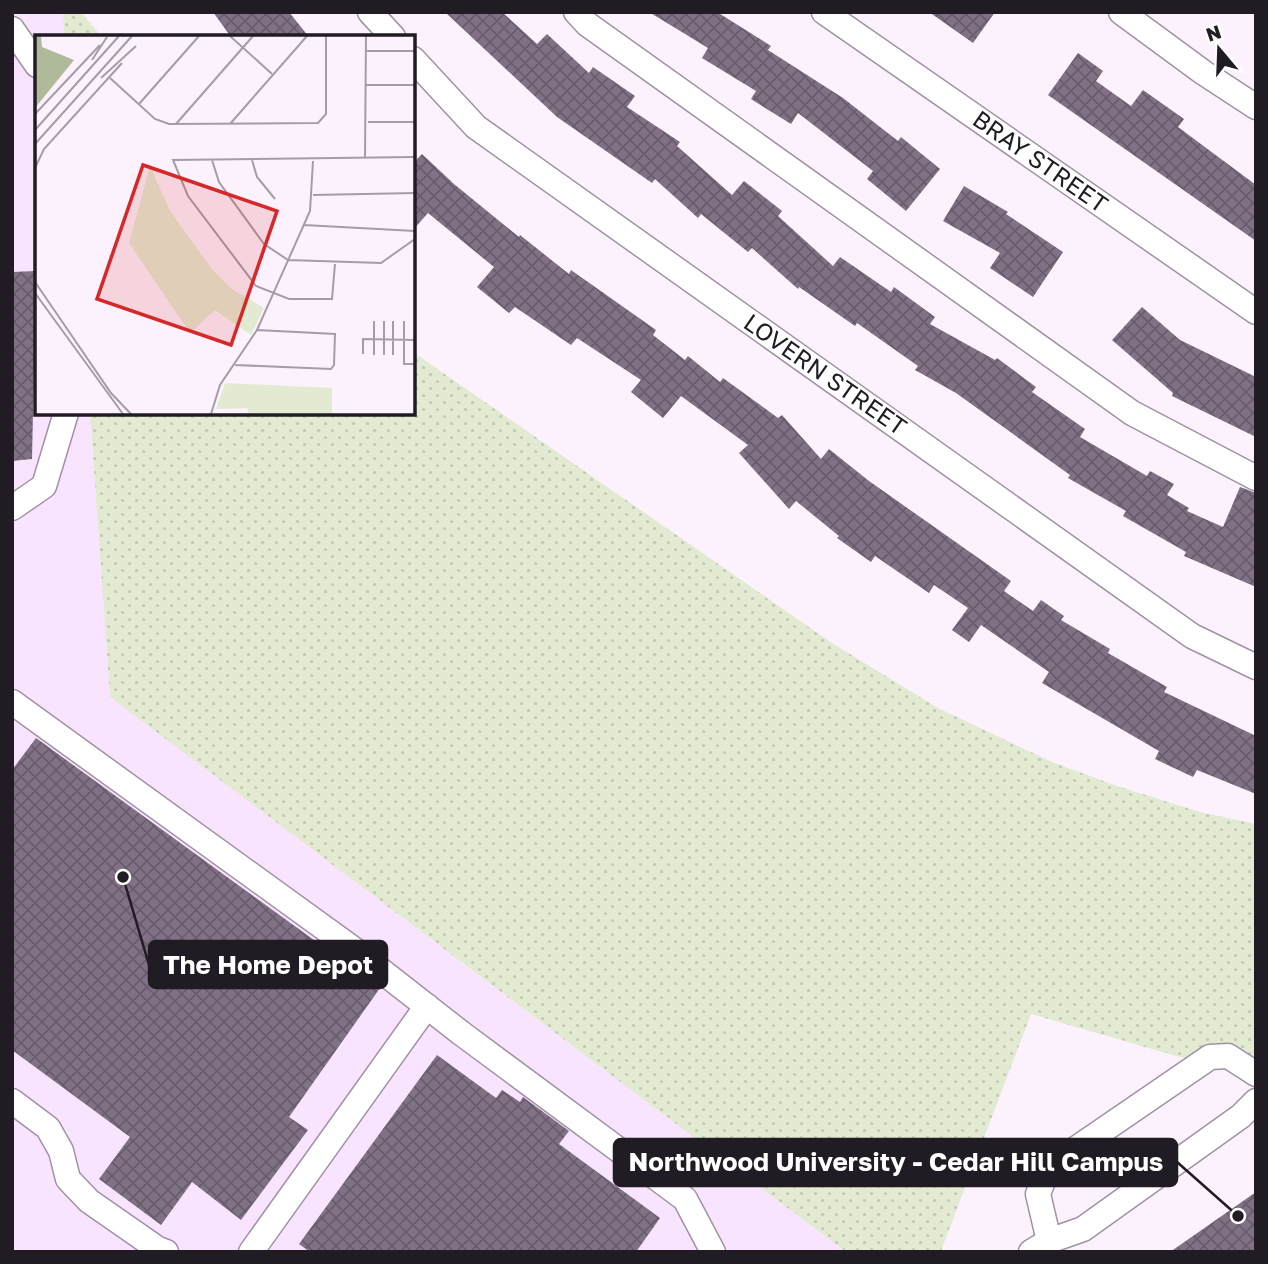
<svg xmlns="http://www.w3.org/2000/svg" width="1268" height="1264" font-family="'Golos Text',sans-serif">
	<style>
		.built { fill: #f9e4ff }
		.grass { fill: url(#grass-dots) }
		.building { fill: url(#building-cross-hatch) }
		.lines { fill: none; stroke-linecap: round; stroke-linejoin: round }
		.minor-casing { stroke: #a191a4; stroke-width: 27 }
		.minor { stroke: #fff; stroke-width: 24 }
		.labels { text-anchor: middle; stroke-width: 5; stroke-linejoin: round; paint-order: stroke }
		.street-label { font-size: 24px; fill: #211b23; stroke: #fff }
		.inset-road { fill: none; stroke: #a49ca6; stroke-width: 2 }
		.view { fill: #d62828; fill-opacity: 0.15; stroke: #d62828; stroke-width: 3.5 }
		.inset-edge { fill: none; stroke: #211b23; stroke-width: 3.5 }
		.leader { fill: none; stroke: #211b23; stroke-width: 2.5 }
		.callout-dot { fill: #211b23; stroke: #fff; stroke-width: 2.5 }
		.callout { fill: #211b23; stroke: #211b23; stroke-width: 2.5 }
		.callout-label { font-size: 26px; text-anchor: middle; font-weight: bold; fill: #fff }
	</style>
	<defs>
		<pattern id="grass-dots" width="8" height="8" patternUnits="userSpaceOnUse" patternTransform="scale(1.75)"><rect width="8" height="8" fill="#e2ebd2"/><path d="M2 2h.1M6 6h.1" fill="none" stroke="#c2c9b4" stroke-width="1.8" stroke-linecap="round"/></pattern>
		<pattern id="building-cross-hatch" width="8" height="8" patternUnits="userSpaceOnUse" patternTransform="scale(1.75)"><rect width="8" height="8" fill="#807284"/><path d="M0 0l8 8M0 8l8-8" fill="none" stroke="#685d6c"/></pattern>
	</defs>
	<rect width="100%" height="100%" fill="#fcf2fe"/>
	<!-- built -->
	<path class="built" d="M 12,12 L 63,12 L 64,37 L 37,37 L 37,413 L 90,413 L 110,697 L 846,1252 L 12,1252 Z"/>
	<!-- grass -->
	<path class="grass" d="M 63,12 L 81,12 L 102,37 L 64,37 Z
		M 413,352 L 832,643 L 938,708 L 1052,762 L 1117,786 L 1200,812 L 1256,824 L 1256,1079 L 1031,1014 L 941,1251 L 846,1252 L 110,697 L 90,413 L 413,413 Z"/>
	<!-- building -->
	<path class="building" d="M 213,12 L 289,12 L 309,37 L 231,37 Z
		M 445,12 L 502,12 L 537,44 L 547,34 L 589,73 L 593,67 L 635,96 L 627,107 L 680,142 L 677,146 L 732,195 L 744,181 L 782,211 L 778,216 L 833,266 L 840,257 L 891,292 L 894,287 L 935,317 L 930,324 L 995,360 L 997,358 L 1036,387 L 1032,392 L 1085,429 L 1080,437 L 1147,476 L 1150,471 L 1174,484 L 1167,495 L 1189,508 L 1187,511 L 1223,527 L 1240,487 L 1256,493 L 1256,587 L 1184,556 L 1186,552 L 1123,516 L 1126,511 L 1068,478 L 1070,475 L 956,393 L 915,370 L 918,366 L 857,323 L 855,326 L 799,287 L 798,289 L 752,248 L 748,252 L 701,214 L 698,218 L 655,179 L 652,183 L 557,117 Z
		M 649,12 L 717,12 L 771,46 L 768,50 L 843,98 L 898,141 L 901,137 L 940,169 L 906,211 L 867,179 L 873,171 L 798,113 L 791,124 L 751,99 L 756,91 L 702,58 L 708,48 Z
		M 929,12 L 995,12 L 973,43 Z
		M 1078,53 L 1103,71 L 1096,81 L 1131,106 L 1143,90 L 1184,119 L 1178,127 L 1256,185 L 1256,241 L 1048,95 Z
		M 422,154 L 454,184 L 519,237 L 520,235 L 569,274 L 571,270 L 656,330 L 653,335 L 685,360 L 688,356 L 720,382 L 723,378 L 778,418 L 782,415 L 821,459 L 829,449 L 869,481 L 1011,581 L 1004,591 L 1033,611 L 1041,600 L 1064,616 L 1061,620 L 1110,649 L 1108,653 L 1167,687 L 1164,692 L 1256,736 L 1256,794 L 1197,770 L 1193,777 L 1155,759 L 1159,751 L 1042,683 L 1049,672 L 981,625 L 969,642 L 952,630 L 968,608 L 934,585 L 929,593 L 875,556 L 871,562 L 837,538 L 839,536 L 796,501 L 789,509 L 739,453 L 748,445 L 681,396 L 663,418 L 631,392 L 641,380 L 577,338 L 571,345 L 515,307 L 509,313 L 477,287 L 494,267 L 428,213 L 413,230 L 413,163 Z
		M 964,186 L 1008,212 L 1006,214 L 1063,252 L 1033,297 L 990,268 L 1000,253 L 943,221 Z
		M 36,271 L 32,459 L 12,461 L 12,272 Z
		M 1142,307 L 1180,340 L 1256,377 L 1256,437 L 1172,396 L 1173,393 L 1112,340 Z
		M 36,738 L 380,988 L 289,1117 L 308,1130 L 241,1220 L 192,1182 L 161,1225 L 99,1179 L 130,1137 L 12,1050 L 12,770 Z
		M 437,1055 L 496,1098 L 502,1090 L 520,1102 L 523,1097 L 569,1131 L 559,1144 L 660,1218 L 636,1252 L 310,1252 L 299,1244 Z
		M 1256,1192 L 1256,1252 L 1170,1252 Z"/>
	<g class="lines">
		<defs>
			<path id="minor" d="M 370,12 L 393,37
				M 576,12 L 587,24 L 1132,413 L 1256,478
				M 824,12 L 1256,312
				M 1121,12 L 1204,73 L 1256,107
				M 12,29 L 37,65
				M 413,59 L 476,127 L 1192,636 L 1256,667
				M 12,508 L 44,486 L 66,413
				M 12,702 L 356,951 L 461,1033 L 685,1199 L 713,1252
				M 12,1101 L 48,1128 L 61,1151 L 68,1179 L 89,1201 L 158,1249 L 166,1252
				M 1049,1241 L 1038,1194 L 1048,1168 L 1210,1057 L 1228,1056 L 1256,1074
				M 251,1252 L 427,1006
				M 1031,1252 L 1049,1241 L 1083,1229 L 1241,1116 L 1256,1101"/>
		</defs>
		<!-- minor casing -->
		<use href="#minor" class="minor-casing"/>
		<!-- minor -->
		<use href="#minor" class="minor"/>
	</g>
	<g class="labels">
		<!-- street labels -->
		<g class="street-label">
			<text transform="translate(1040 162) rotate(35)" y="8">BRAY STREET</text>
			<text transform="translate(825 375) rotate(35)" y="8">LOVERN STREET</text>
		</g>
	</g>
	<!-- overview -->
	<g transform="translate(35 35)">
		<rect width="380" height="380" fill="#fcf2fe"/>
		<path d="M 115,131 L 135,176 L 177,234 L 197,254 L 229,273 L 216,300 L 180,275 L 155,298 L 94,208 ZM 190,348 L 297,353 L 297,379 L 214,379 L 212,373 L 181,374 Z" fill="#e2ebd2"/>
		<path d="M 0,1 L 6,1 L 7,12 L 39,25 L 0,73 Z" fill="#afba9b"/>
		<path class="inset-road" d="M 195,1 L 237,39M 331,16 L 380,16M 57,25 L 72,2M 66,43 L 101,11M 75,43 L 120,84 L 134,89 L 283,88 L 291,79 L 291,1M 330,50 L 380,50M 104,69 L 164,1M 0,79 L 65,10M 333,87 L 380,87M 141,89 L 218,1M 195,89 L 272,1M 0,95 L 84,1M 0,109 L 97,1M 330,122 L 331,1M 177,125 L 184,147 L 229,209 L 253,225 L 346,228 L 380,204M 217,125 L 222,142 L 240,164M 0,133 L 9,114 L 87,28M 278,160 L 380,158M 269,190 L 380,196M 300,229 L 297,264 L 254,264 L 221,251 L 153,161 L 138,125 L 380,122M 0,247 L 76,358 L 96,379M 0,258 L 88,379M 369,286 L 369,329 L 380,329M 328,319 L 328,304 L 380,305M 339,320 L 339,286M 349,320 L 349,286M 358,320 L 358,286M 200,330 L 296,334 L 299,330 L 300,299 L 222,295M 176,379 L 185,350 L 222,295 L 275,176 L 278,126"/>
		<path class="view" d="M 108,130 L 242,176 L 196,310 L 62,264 Z"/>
		<rect width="380" height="380" class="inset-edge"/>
	</g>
	<!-- callouts -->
	<path class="leader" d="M123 877L149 965M1238 1216L1177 1162"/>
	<g class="callout-dot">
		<circle cx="123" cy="877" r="7"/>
		<circle cx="1238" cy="1216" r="7"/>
	</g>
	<g class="callout">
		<rect x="149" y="941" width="238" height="47" rx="7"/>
		<rect x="614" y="1139" width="563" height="47" rx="7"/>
	</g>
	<g class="callout-label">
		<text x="268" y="974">The Home Depot</text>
		<text x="896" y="1171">Northwood University - Cedar Hill Campus</text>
	</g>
	<!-- border -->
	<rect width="1268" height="1264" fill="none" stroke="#211b23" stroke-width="28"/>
	<!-- north arrow -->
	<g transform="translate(1219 49) rotate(341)" stroke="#ffffff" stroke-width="5" paint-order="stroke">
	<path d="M0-5L12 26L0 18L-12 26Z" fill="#211b23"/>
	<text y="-10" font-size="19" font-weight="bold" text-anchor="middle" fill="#211b23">N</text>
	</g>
</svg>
